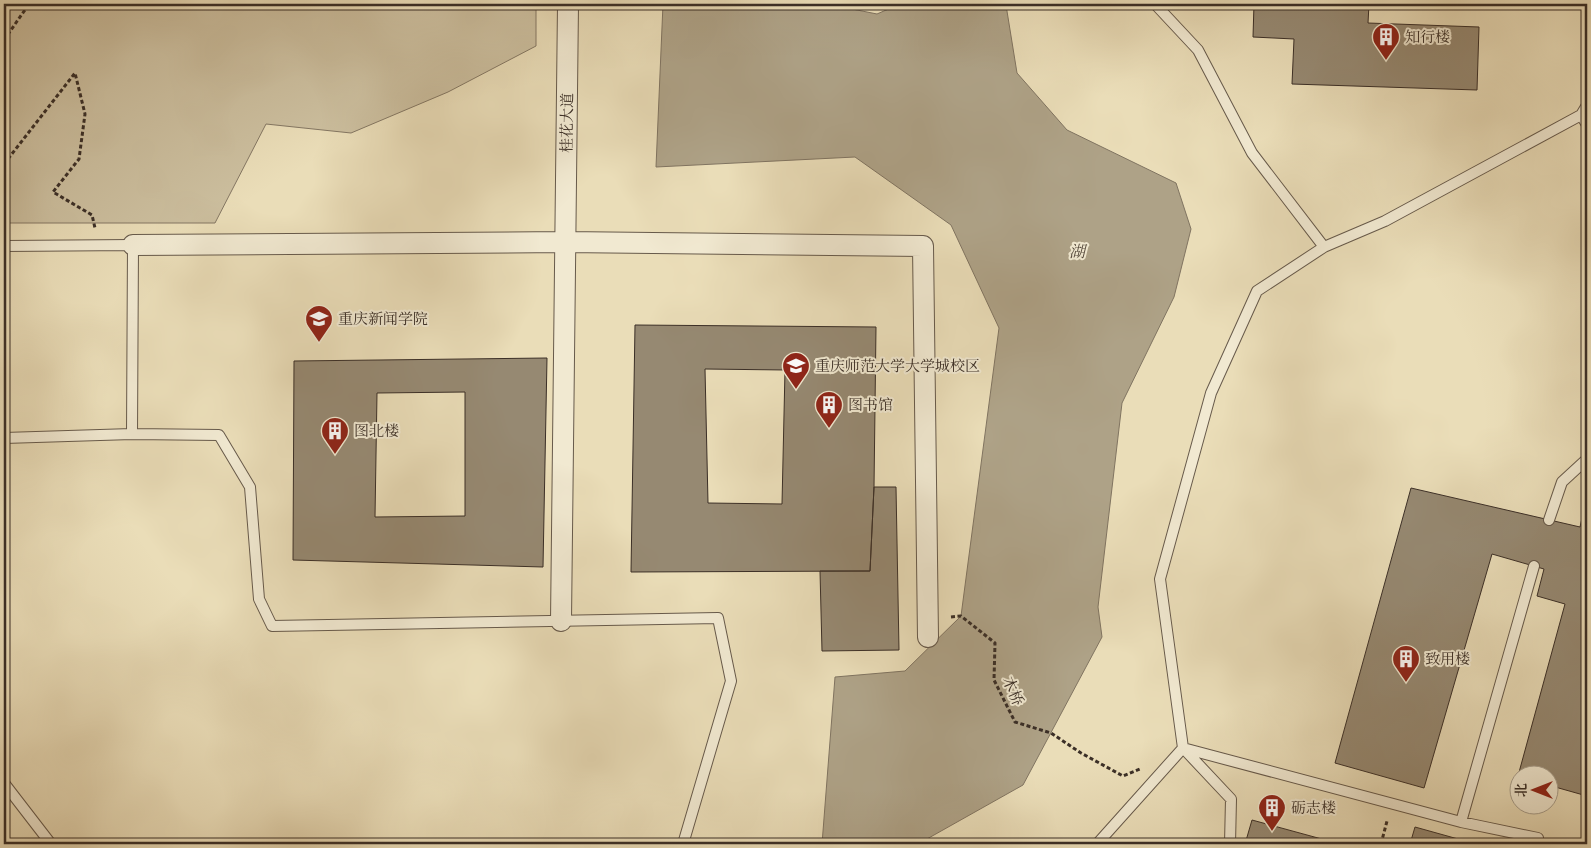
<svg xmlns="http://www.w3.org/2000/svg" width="1591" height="848" font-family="Alegreya,'Noto Serif SC',serif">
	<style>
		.green { fill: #ccbf9f; stroke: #847763 }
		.water { fill: #aea287; stroke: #807461 }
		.building { fill: #968972; stroke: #3b2f27; fill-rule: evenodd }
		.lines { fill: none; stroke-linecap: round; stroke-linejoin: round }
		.lane-casing { stroke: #675a4b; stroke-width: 12 }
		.street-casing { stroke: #675a4b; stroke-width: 22 }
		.path { stroke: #3b2f27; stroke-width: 3; stroke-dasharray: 4 2.5; stroke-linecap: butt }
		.lane { stroke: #f1e9d1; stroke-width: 10 }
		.street { stroke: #f1e9d1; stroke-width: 20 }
		.labels { text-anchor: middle; stroke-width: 4; stroke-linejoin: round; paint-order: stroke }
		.poi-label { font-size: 15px; fill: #3b2f27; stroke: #f1e9d1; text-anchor: start }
		.street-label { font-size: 15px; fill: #3b2f27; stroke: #f1e9d1 }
		.water-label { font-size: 16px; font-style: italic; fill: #584c3f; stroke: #f1e9d1 }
	</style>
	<rect width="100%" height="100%" fill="#eaddb8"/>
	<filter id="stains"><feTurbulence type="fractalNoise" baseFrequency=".004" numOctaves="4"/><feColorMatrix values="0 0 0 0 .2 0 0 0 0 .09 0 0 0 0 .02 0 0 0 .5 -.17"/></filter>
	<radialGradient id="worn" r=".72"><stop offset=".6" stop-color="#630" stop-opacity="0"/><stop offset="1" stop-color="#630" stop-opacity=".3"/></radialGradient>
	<!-- green -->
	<path class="green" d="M 4,4 L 536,4 L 536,46 L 448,92 L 351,133 L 266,124 L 215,223 L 4,223 Z"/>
	<!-- water -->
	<path class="water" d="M 663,4 L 827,4 L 877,14 L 900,4 L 1004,4 L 1006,5 L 1017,73 L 1067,130 L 1176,183 L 1191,229 L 1174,297 L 1122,403 L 1098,607 L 1102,637 L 1023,785 L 918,844 L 822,844 L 835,677 L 905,671 L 961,616 L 999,328 L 951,225 L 855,157 L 656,167 Z"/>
	<!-- building -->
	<path class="building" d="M 1254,4 L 1369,4 L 1368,23 L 1479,27 L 1477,90 L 1292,84 L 1294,39 L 1253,37 Z
		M 635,325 L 876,327 L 874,487 L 870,571 L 631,572 ZM 705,369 L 785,370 L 782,504 L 708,503 Z
		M 547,358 L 543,567 L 293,560 L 294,361 ZM 465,392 L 465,516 L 375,517 L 377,393 Z
		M 874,487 L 896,487 L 899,650 L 822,651 L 820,571 L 870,571 Z
		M 1411,488 L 1580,527 L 1587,496 L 1587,796 L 1548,785 L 1548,776 L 1518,776 L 1565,604 L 1537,596 L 1544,569 L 1492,554 L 1424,788 L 1335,763 Z
		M 1252,820 L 1340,844 L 1245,844 Z
		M 1415,827 L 1476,844 L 1410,844 Z"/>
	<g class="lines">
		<defs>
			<path id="lane" d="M 1155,4 L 1198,50 L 1252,153 L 1324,247
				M 1581,115 L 1587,125
				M 4,246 L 133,245 L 132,434
				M 4,438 L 132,434 L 219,435 L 250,487 L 259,599 L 272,626 L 718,618 L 731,681 L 683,844
				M 1549,520 L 1562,482 L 1587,459
				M 1534,566 L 1461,822 L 1538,838 L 1536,844
				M 1183,748 L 1461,822
				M 1184,749 L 1231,799 L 1230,844
				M 4,783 L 51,844
				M 1097,844 L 1183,748 L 1160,579 L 1211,393 L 1257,291 L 1324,247 L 1385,221 L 1581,115 L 1587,105"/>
			<path id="street" d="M 133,245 L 565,242 L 923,246 L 928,637
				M 561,621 L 568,4"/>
		</defs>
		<!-- lane casing -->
		<use href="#lane" class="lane-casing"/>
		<!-- street casing -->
		<use href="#street" class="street-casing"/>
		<!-- path -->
		<path class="path" d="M 4,40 L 29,4
			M 4,164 L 75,73 L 85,114 L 79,159 L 53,192 L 92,215 L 95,228
			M 951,617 L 961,616 L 995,643 L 994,680 L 1015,722 L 1051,733 L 1081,753 L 1123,776 L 1140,769
			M 1381,844 L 1387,821"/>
		<!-- lane -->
		<use href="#lane" class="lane"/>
		<!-- street -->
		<use href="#street" class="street"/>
	</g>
	<!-- icons -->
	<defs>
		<symbol id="building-pin" viewBox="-11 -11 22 30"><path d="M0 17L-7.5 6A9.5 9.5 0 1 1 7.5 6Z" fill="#8f2418" stroke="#f1e9d1"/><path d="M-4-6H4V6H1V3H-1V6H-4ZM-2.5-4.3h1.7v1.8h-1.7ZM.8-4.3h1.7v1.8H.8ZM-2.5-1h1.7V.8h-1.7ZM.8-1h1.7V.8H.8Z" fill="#fff"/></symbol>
		<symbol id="university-pin" viewBox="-11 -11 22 30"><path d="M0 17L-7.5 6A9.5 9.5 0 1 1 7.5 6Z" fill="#8f2418" stroke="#f1e9d1"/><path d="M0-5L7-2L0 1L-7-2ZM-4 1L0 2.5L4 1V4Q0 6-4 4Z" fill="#fff"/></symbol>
	</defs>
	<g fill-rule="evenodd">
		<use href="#building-pin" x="1370" y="21" width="32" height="43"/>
		<use href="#university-pin" x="303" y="303" width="32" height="43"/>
		<use href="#university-pin" x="780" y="350" width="32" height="43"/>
		<use href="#building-pin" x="813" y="389" width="32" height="43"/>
		<use href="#building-pin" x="319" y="415" width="32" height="43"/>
		<use href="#building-pin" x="1390" y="643" width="32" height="43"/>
		<use href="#building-pin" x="1256" y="792" width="32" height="43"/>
	</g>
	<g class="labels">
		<!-- poi labels -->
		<g class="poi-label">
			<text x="1405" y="42">知行楼</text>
			<text x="338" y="324">重庆新闻学院</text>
			<text x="815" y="371">重庆师范大学大学城校区</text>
			<text x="848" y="410">图书馆</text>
			<text x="354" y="436">图北楼</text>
			<text x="1425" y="664">致用楼</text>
			<text x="1291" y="813">砺志楼</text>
		</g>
		<!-- street labels -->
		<g class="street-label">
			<text transform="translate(567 123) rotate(-89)" y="5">桂花大道</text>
			<text transform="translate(1013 691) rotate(67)" y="5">木桥</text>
		</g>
		<!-- water labels -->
		<g class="water-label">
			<text x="1077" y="257">湖</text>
		</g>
	</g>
	<!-- margin -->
	<rect width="1591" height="848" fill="none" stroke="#eaddb8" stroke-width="20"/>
	<rect x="5" y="5" width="1581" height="838" fill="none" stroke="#3b2f27" stroke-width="2.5"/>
	<rect x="10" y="10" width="1571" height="828" fill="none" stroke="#3b2f27"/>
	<!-- north arrow -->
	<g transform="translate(1534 790) rotate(270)"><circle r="24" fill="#f1e9d1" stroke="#a89f8d"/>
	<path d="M0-4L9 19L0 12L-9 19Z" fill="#8f2418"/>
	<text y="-8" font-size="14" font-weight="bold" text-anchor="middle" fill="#3b2f27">北</text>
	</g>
	<rect width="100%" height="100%" filter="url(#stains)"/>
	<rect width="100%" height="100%" fill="url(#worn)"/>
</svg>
